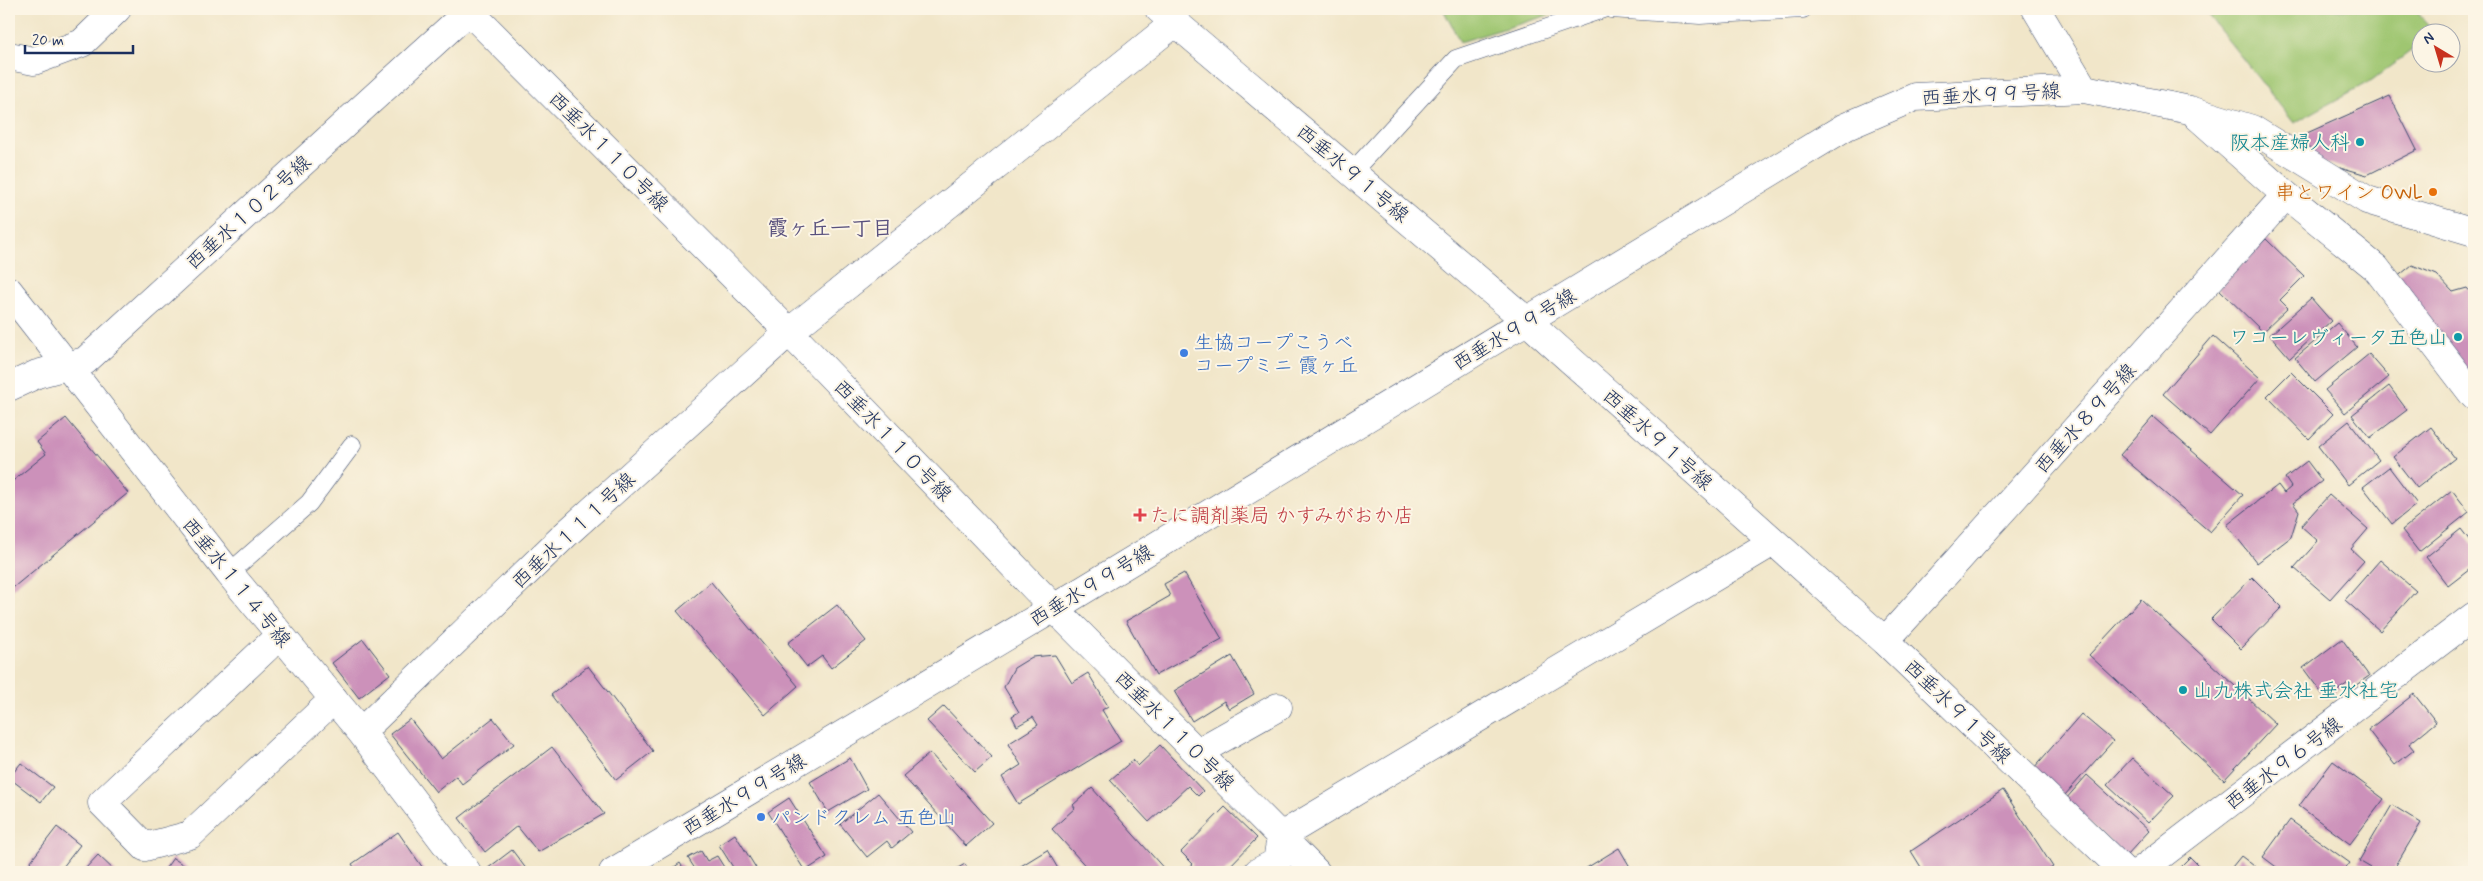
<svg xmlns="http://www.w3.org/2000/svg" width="2483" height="881" font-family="Mynerve,'Klee One',sans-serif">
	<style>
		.green { fill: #9fc671; stroke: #5d7a68 }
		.building { fill: #cc91ba }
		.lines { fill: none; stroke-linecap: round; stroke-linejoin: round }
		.lane-casing { stroke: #3b4a6e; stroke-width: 19 }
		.street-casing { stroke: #3b4a6e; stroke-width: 29 }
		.lane { stroke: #fff; stroke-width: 18 }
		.street { stroke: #fff; stroke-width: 28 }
		.culture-dot { fill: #0f9aa8; stroke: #fcf5e5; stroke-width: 2 }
		.food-dot { fill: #e8710a; stroke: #fcf5e5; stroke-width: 2 }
		.shop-dot { fill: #3f7fe0; stroke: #fcf5e5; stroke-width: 2 }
		.health-dot { fill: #e0444e; stroke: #fcf5e5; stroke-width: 2 }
		.labels { text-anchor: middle; stroke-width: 4; stroke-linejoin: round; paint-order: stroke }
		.street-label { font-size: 20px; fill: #1b2f5e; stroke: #fcf5e5 }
		.culture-label { font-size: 20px; fill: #0d838f; stroke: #fcf5e5; text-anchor: end }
		.food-label { font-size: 20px; fill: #c56008; stroke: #fcf5e5; text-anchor: end }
		.shop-label { font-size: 20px; fill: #366cbe; stroke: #fcf5e5; text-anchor: start }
		.health-label { font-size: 20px; fill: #be3a42; stroke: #fcf5e5; text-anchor: start }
		.neighbourhood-label { font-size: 21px; font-weight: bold; fill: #59517e; stroke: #fcf5e5 }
	</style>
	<rect width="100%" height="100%" fill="#fcf5e5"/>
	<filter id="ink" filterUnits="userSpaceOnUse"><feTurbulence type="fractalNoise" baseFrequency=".02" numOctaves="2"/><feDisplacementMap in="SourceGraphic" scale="10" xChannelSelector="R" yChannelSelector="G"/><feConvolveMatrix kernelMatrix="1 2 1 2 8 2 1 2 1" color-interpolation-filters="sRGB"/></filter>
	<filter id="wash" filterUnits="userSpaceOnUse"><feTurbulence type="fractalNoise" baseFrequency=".0096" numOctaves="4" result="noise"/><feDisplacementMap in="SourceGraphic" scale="20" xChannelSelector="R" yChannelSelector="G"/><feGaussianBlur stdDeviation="1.12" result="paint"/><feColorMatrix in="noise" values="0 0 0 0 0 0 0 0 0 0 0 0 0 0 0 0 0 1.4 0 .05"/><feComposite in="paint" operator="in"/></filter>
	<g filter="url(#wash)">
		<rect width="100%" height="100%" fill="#f1e6c9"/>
		<!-- green -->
		<path class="green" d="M 1443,9 L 1569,9 L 1460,42 Z
			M 2203,9 L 2414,9 L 2435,32 L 2420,32 L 2420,44 L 2372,80 L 2294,123 Z"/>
		<g id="blocks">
			<!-- building -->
			<path class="building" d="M 2390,96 L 2417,150 L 2367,175 L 2306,157 L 2307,133 Z
				M 2266,239 L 2304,276 L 2280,300 L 2288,308 L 2263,332 L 2218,288 Z
				M 2412,265 L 2437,275 L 2453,292 L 2467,288 L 2474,296 L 2474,378 L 2396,278 Z
				M 2311,298 L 2331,321 L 2290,358 L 2270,335 Z
				M 2337,323 L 2357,347 L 2315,382 L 2295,358 Z
				M 2213,336 L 2260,378 L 2210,435 L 2163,394 Z
				M 2369,354 L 2389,377 L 2345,413 L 2325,390 Z
				M 2291,372 L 2333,414 L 2309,439 L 2267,396 Z
				M 2389,386 L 2407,410 L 2370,438 L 2352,415 Z
				M 2153,417 L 2243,495 L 2210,532 L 2120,455 Z
				M 66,418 L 128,493 L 9,591 L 9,484 L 46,454 L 37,442 Z
				M 2349,421 L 2379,460 L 2348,485 L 2318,446 Z
				M 2431,427 L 2455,458 L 2417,488 L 2393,457 Z
				M 2307,461 L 2322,481 L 2293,503 L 2299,511 L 2291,537 L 2257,563 L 2227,525 L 2278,485 L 2284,493 L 2291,487 L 2285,478 Z
				M 2389,467 L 2417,504 L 2392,524 L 2363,487 Z
				M 2452,490 L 2469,512 L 2419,552 L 2402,530 Z
				M 2329,495 L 2368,529 L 2351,549 L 2364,561 L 2330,599 L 2294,568 L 2318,541 L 2301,526 Z
				M 2461,529 L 2474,546 L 2474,566 L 2448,586 L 2426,557 Z
				M 2380,560 L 2416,591 L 2380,631 L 2345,600 Z
				M 1184,573 L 1222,639 L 1156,675 L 1126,621 L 1170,596 L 1164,584 Z
				M 2252,577 L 2282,607 L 2241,649 L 2211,619 Z
				M 711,582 L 798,686 L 765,715 L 677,611 Z
				M 2141,599 L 2276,724 L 2224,780 L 2089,655 Z
				M 837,605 L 866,641 L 831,668 L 822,656 L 807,667 L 788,643 Z
				M 363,639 L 390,674 L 359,698 L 332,663 Z
				M 2342,639 L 2369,676 L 2352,688 L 2348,683 L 2326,699 L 2303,668 Z
				M 1055,655 L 1072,683 L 1088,673 L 1108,706 L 1102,710 L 1121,741 L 1018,804 L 1002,777 L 1021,765 L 1008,744 L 1038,725 L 1033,717 L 1017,726 L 1012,716 L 1019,712 L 1004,687 L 1014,668 L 1032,657 Z
				M 1232,656 L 1254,694 L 1229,709 L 1224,701 L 1192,721 L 1174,691 Z
				M 588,666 L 653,751 L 616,780 L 551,695 Z
				M 2414,694 L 2436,722 L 2409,744 L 2414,750 L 2395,765 L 2368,730 Z
				M 944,706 L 992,757 L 975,772 L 927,721 Z
				M 2081,714 L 2113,741 L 2064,796 L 2033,769 Z
				M 493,718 L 514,744 L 462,784 L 456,776 L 436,792 L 390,734 L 410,719 L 441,759 Z
				M 1160,745 L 1203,791 L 1198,796 L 1188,786 L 1149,822 L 1110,780 L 1133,760 L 1138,766 Z
				M 552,747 L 604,814 L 538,852 L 517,826 L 485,852 L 459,818 Z
				M 930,753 L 992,823 L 966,846 L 903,776 Z
				M 850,758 L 867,789 L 828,812 L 810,782 Z
				M 2132,758 L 2174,796 L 2148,823 L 2107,785 Z
				M 2333,761 L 2384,799 L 2350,844 L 2299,806 Z
				M 21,763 L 53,787 L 41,802 L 9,778 Z
				M 2087,775 L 2149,831 L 2126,856 L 2065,800 Z
				M 1092,788 L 1167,872 L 1091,872 L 1052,829 L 1075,808 L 1073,805 Z
				M 2003,790 L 2053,867 L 2045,872 L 1924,872 L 1911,851 Z
				M 878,793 L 911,832 L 892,848 L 887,841 L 867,857 L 840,824 Z
				M 789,798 L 827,857 L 805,871 L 768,812 Z
				M 2392,805 L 2421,823 L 2392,872 L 2378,872 L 2359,861 Z
				M 1225,807 L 1257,838 L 1224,872 L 1189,872 L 1186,870 L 1193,864 L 1181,852 Z
				M 2290,820 L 2350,863 L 2343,872 L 2283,872 L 2263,857 Z
				M 57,827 L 80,845 L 59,872 L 32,872 L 27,866 Z
				M 398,832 L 425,871 L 357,872 L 352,864 Z
				M 735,834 L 756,868 L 749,872 L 736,872 L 719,845 Z
				M 1619,848 L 1633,872 L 1580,872 Z
				M 512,850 L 527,870 L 524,872 L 483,872 Z
				M 1047,850 L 1060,872 L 1011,872 Z
				M 701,851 L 707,861 L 717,856 L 727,872 L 697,872 L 688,858 Z
				M 98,855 L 116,872 L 87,872 L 84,870 Z
				M 2241,856 L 2262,872 L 2228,872 Z
				M 2190,857 L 2205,872 L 2175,872 Z
				M 173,858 L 194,872 L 163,872 Z
				M 680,863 L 686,872 L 676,872 L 673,868 Z
				M 965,864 L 970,872 L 951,872 Z"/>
		</g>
	</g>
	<g filter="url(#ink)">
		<use href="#blocks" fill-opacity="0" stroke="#3b4a6e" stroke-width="1"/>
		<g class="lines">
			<defs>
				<path id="lane" d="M 1611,9 L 1700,15 L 1803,9
					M 1352,172 L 1456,59 L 1603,9
					M 229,573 L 309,503 L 352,445"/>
				<path id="street" d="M 467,9 L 789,332 L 1054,608 L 1316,872
					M 1159,9 L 1527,321 L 1885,641 L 2125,872
					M 2036,9 L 2084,89
					M 9,56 L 34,61 L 82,43 L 117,9
					M 2197,116 L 2286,195 L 2376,268 L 2474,396
					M 9,291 L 229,573 L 361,732 L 467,872
					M 9,387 L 37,374 L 85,361 L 471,9
					M 279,636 L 102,803 L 145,847 L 190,835 L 334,699
					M 1885,641 L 2286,195
					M 361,732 L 565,535 L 789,332 L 1176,22
					M 1198,752 L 1278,707
					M 613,872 L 1054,608 L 1845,127 L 1915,97 L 2084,89 L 2190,110 L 2252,129 L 2367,200 L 2474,232
					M 1258,872 L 1277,862 L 1281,836 L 1773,542
					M 2139,872 L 2474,616"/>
			</defs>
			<!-- lane casing -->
			<use href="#lane" class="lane-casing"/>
			<!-- street casing -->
			<use href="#street" class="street-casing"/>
			<!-- lane -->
			<use href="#lane" class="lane"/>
			<!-- street -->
			<use href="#street" class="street"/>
		</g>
	</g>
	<!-- markers -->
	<g class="culture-dot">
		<circle cx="2360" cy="142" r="5"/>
		<circle cx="2458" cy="337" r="5"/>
		<circle cx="2183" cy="690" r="5"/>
	</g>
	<circle class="food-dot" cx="2433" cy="192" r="5"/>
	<g class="shop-dot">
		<circle cx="1184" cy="353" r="5"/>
		<circle cx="761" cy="817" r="5"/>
	</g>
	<path class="health-dot" d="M1137.5 507.5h5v5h5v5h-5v5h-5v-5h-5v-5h5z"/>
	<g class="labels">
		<!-- street labels -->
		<g class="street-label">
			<text transform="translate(1991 94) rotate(-3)" y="7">西垂水９９号線</text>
			<text transform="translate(609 151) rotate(45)" y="7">西垂水１１０号線</text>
			<text transform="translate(1353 173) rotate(40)" y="7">西垂水９１号線</text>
			<text transform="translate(248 212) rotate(-42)" y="7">西垂水１０２号線</text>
			<text transform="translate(1514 329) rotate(-31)" y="7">西垂水９９号線</text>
			<text transform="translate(2085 418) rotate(-48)" y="7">西垂水８９号線</text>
			<text transform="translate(1658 439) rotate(42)" y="7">西垂水９１号線</text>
			<text transform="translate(893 440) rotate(46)" y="7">西垂水１１０号線</text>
			<text transform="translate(573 530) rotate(-43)" y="7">西垂水１１１号線</text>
			<text transform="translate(237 582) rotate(51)" y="7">西垂水１１４号線</text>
			<text transform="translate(1091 585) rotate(-31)" y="7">西垂水９９号線</text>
			<text transform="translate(1958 711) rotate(44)" y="7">西垂水９１号線</text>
			<text transform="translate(1175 730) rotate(45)" y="7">西垂水１１０号線</text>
			<text transform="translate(2283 763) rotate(-37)" y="7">西垂水９６号線</text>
			<text transform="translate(744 794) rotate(-31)" y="7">西垂水９９号線</text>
		</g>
		<!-- culture labels -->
		<g class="culture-label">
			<text x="2350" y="149">阪本産婦人科</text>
			<text x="2448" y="344">ワコーレヴィータ五色山</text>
			<text x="2193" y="697" text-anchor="start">山九株式会社 垂水社宅</text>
		</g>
		<!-- food labels -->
		<g class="food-label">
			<text x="2423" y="199">串とワイン OWL</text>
		</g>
		<!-- shop labels -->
		<g class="shop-label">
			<text x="1194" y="349">生協コープこうべ<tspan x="1194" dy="23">コープミニ 霞ヶ丘</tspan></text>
			<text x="771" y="824">パンドクレム 五色山</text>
		</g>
		<!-- health labels -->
		<g class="health-label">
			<text x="1150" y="522">たに調剤薬局 かすみがおか店</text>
		</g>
		<!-- neighbourhood labels -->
		<g class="neighbourhood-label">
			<text x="830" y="235">霞ヶ丘一丁目</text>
		</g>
	</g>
	<!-- margin -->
	<rect width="2483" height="881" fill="none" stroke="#fcf5e5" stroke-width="30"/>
	<!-- north arrow -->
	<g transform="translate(2436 48) rotate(322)"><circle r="24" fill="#fcf5e5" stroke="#a2a6af"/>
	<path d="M0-4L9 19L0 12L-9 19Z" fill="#c8321e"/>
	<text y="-8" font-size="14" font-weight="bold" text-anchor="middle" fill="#1b2f5e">N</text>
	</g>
	<!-- scale -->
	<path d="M25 45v8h108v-8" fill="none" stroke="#1b2f5e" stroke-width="2.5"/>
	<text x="32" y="45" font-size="15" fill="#1b2f5e" stroke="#fcf5e5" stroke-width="4" paint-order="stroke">20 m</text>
</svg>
